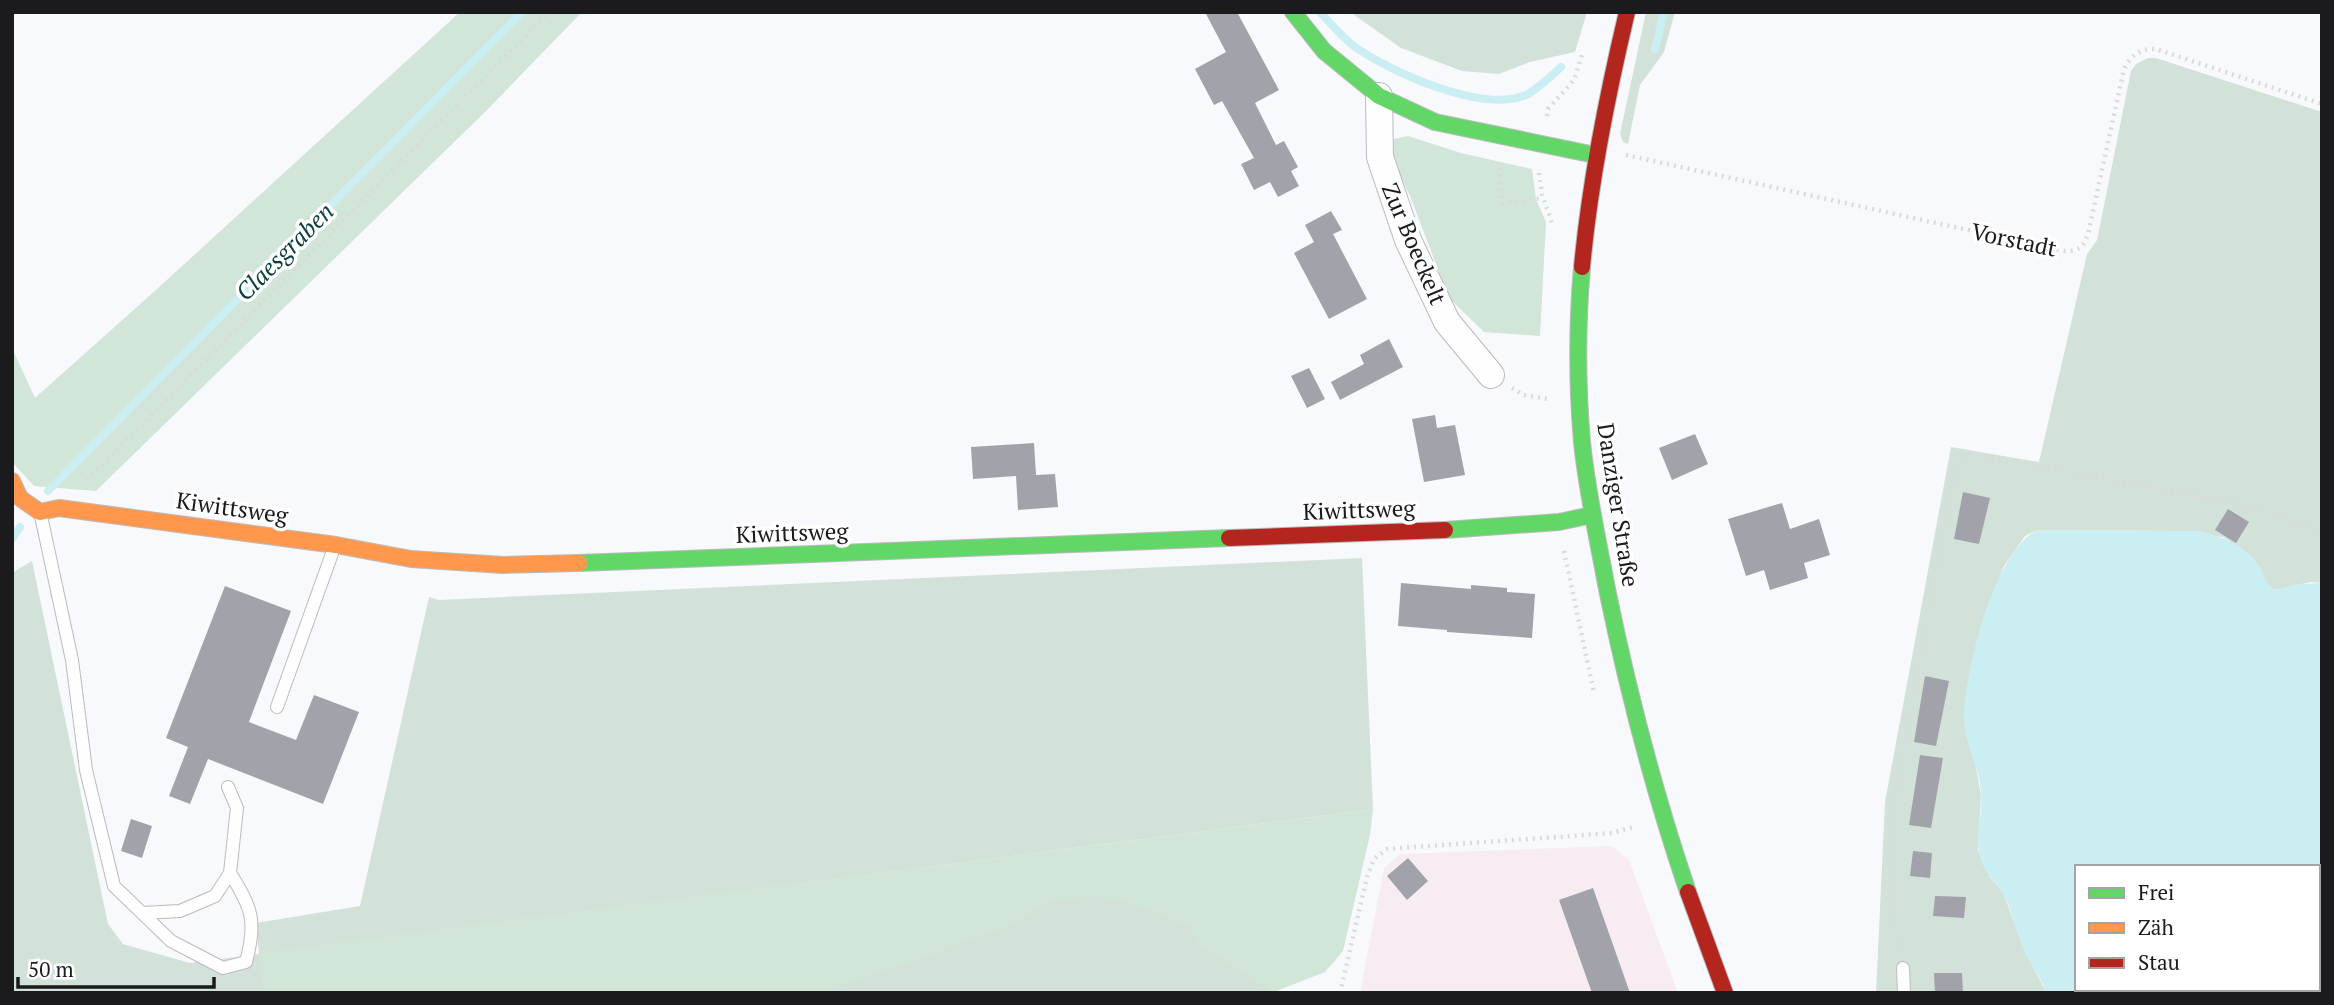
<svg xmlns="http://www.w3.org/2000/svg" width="2334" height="1005" font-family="'PT Serif',serif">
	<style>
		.commercial { fill: #f6ecf2 }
		.green { fill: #d3e2d9 }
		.forest { fill: #d1e5d8 }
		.water { fill: #caeef1; fill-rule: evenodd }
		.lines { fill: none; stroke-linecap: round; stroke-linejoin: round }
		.stream { stroke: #caeef1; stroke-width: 8 }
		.building { fill: #a2a2aa }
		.lane-casing { stroke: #bbbbbf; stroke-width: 14 }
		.street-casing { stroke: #bbbbbf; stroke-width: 28 }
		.fast-casing { stroke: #bbbbbf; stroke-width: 18 }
		.slow-casing { stroke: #bbbbbf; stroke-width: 18 }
		.jam-casing { stroke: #bbbbbf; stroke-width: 18 }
		.path { stroke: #d9dada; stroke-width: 4.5; stroke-dasharray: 2 5; stroke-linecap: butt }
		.lane { stroke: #fefeff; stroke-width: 12 }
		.street { stroke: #fefeff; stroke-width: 26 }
		.fast { stroke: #63d668; stroke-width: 16 }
		.slow { stroke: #ff974d; stroke-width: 16 }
		.jam { stroke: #b3261e; stroke-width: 16 }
		.labels { text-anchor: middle; stroke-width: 7; stroke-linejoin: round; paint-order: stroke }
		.street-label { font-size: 23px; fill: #1b1b1e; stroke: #fff }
		.water-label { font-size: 24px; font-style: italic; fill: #0d3e40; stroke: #fff }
	</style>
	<rect width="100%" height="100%" fill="#f8f9fd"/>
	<!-- commercial -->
	<path class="commercial" d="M 1612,846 L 1629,860 L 1678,993 L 1360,993 L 1384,868 L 1400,854 Z"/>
	<!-- green -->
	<path class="green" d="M 1350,12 L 1587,12 L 1575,52 L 1530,62 L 1499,74 L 1462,71 L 1401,48 Z
		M 1646,12 L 1675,12 L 1664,52 L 1640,85 L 1628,144 L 1623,142 L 1620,134 Z
		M 2148,58 L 2156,58 L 2322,112 L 2322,583 L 2311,582 L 2275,590 L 2267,585 L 2253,558 L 2223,537 L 2172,531 L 2037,530 L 2025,536 L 2004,566 L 1982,622 L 1969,681 L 1975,762 L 1981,795 L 1978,850 L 1990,877 L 2003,892 L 2025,952 L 2047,993 L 1876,993 L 1885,802 L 1951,447 L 2039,462 L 2087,254 L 2097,240 L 2131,71 L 2136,64 Z
		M 1362,558 L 1373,809 L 261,954 L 1161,870 L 1274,993 L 12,993 L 12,573 L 32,561 L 108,924 L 123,944 L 190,963 L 259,954 L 256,923 L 360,906 L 429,597 L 439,600 Z"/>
	<!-- forest -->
	<path class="forest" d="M 460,12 L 582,12 L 486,111 L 96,491 L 34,486 L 12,462 L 12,348 L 35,398 L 157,289 Z
		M 1408,136 L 1461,153 L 1532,169 L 1536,199 L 1546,222 L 1540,336 L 1484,332 L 1449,298 L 1410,196 L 1385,146 L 1394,139 Z
		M 1373,809 L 1370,835 L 1343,951 L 1325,972 L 1274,992 L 1200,946 L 1191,928 L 1152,910 L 1097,895 L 1050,901 L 1003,929 L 819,993 L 264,993 L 259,954 Z"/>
	<!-- water -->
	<path class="water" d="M 2037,530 L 2198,531 C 2221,536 2246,545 2260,567 C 2265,576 2265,584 2275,590 L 2299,584 L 2322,583 L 2322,993 L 2047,993 C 2041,978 2031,965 2024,950 C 2016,932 2013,913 2004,895 C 1998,883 1985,874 1981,860 C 1974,838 1983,814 1981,791 C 1979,766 1964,743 1964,719 C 1965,671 1993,553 2037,530 ZM 2077,867 L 2318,867 L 2318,989 L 2077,989 Z"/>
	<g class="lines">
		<!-- stream -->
		<path class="stream" d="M 1320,12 C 1331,24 1342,37 1355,47 C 1391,72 1485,115 1528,94 C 1540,87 1551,76 1561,67
			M 1655,49 L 1664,12
			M 48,491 L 522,12
			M 12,539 L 20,527"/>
	</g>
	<!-- building -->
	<path class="building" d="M 1205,12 L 1237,12 L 1279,90 L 1255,103 L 1276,145 L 1284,141 L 1298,167 L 1291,171 L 1299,186 L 1278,197 L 1270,182 L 1254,190 L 1241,164 L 1254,158 L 1222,101 L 1214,105 L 1195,69 L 1226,52 Z
		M 1331,211 L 1342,230 L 1333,234 L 1367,299 L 1329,319 L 1294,253 L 1314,242 L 1305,225 Z
		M 1389,339 L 1403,367 L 1340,400 L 1331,382 L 1364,364 L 1360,355 Z
		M 1309,368 L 1325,399 L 1307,408 L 1291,376 Z
		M 1435,415 L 1437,428 L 1455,425 L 1465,475 L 1424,482 L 1412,419 Z
		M 1695,434 L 1708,464 L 1672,480 L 1659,448 Z
		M 1034,443 L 1036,475 L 1055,474 L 1058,507 L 1018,510 L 1016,476 L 973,479 L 971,447 Z
		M 1963,492 L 1990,498 L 1979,544 L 1954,539 Z
		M 1782,503 L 1790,529 L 1819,519 L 1830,555 L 1804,563 L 1808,578 L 1770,590 L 1764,570 L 1746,576 L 1728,519 Z
		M 2228,509 L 2249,522 L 2236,543 L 2215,530 Z
		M 1401,583 L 1471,589 L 1471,585 L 1507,588 L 1507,592 L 1535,594 L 1532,638 L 1447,632 L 1447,630 L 1398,626 Z
		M 225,586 L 291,611 L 249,722 L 296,740 L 314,695 L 359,712 L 323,804 L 208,759 L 190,804 L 169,796 L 188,747 L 166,738 Z
		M 1925,676 L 1949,681 L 1936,746 L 1914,742 Z
		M 1920,755 L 1943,758 L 1931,828 L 1909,825 Z
		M 131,819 L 152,826 L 142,858 L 121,851 Z
		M 1913,851 L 1932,853 L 1930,878 L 1910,876 Z
		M 1408,858 L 1428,881 L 1407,900 L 1387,876 Z
		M 1593,888 L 1630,993 L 1592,993 L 1559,900 Z
		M 1935,896 L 1966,897 L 1964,918 L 1933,916 Z
		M 1934,973 L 1962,973 L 1963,993 L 1935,993 Z"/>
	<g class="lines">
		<defs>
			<path id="lane" d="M 41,516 L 72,660 L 86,770 L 114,886 L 142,913 L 180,911 L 215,896 L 230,873 L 237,808 L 228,787
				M 277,707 L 334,548
				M 142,913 L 171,941 L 223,968 L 246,962 C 257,921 252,908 230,873
				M 1903,968 L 1904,993"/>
			<path id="street" d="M 1379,96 L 1380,157 L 1408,240 L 1447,322 L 1491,375"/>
			<path id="fast" d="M 1293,12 L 1324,51 L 1379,96 L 1435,122 L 1595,155
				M 1582,267 C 1577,325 1577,384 1582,442 C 1587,492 1598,540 1607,589 C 1628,692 1654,792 1688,892
				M 1445,530 L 1559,522 L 1592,515
				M 579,563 L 1229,538"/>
			<path id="slow" d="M 12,481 L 20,498 L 40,512 L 59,508 L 336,545 L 411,559 L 503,565 L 579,563"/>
			<path id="jam" d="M 1582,267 C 1590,180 1607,96 1627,12
				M 1229,538 L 1445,530
				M 1688,892 L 1725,993"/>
		</defs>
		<!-- lane casing -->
		<use href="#lane" class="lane-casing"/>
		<!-- street casing -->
		<use href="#street" class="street-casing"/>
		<!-- fast casing -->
		<use href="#fast" class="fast-casing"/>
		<!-- slow casing -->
		<use href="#slow" class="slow-casing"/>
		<!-- jam casing -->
		<use href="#jam" class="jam-casing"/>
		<!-- path -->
		<path class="path" d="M 1547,116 L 1548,109 L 1574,80 L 1582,55
			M 1626,155 L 2064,251 C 2079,251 2083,248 2088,234 L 2124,69 C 2131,56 2140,48 2156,49 L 2322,104
			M 1500,168 L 1502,203 L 1543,198
			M 1539,173 L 1542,195 L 1553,225
			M 1512,388 L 1524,395 L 1548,399
			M 87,480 L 549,12
			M 1564,551 L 1594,693
			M 1899,952 L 1891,907 L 1890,884 L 1894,801 L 1949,502 L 1958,465 L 1965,457 L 1977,456 L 2242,504 L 2322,531
			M 1340,993 L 1367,877 L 1374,859 L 1387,849 L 1612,833 L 1634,827"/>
		<!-- lane -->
		<use href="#lane" class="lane"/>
		<!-- street -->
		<use href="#street" class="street"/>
		<!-- fast -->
		<use href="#fast" class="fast"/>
		<!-- slow -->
		<use href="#slow" class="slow"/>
		<!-- jam -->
		<use href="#jam" class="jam"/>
	</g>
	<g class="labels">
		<!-- street labels -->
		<g class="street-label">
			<text transform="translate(2014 240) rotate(12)" y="8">Vorstadt</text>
			<text transform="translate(1414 244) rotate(67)" y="8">Zur Boeckelt</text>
			<text transform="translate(1618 505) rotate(81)" y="8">Danziger Straße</text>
			<text transform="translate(232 508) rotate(8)" y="8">Kiwittsweg</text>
			<text transform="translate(1359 510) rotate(-2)" y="8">Kiwittsweg</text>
			<text transform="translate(792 533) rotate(-2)" y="8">Kiwittsweg</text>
		</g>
		<!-- water labels -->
		<g class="water-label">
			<text transform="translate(285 252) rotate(-45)" y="8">Claesgraben</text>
		</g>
	</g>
	<!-- border -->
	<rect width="2334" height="1005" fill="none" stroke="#1b1b1e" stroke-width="28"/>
	<!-- legend -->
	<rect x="2075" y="865" width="245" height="126" fill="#ffffff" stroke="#a4a4a5" stroke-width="2"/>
	<rect x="2089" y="888" width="35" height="10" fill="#63d668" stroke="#a4a4a5" stroke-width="2"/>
	<text x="2138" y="900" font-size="21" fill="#1b1b1e">Frei</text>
	<rect x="2089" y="923" width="35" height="10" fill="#ff974d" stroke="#a4a4a5" stroke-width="2"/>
	<text x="2138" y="935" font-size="21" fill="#1b1b1e">Zäh</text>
	<rect x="2089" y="958" width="35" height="10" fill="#b3261e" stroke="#a4a4a5" stroke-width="2"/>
	<text x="2138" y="970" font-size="21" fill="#1b1b1e">Stau</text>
	<!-- scale -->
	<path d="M18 977v10h196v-10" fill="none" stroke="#1b1b1e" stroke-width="3.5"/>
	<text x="28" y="977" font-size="21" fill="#1b1b1e" stroke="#ffffff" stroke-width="5" paint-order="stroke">50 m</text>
</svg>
